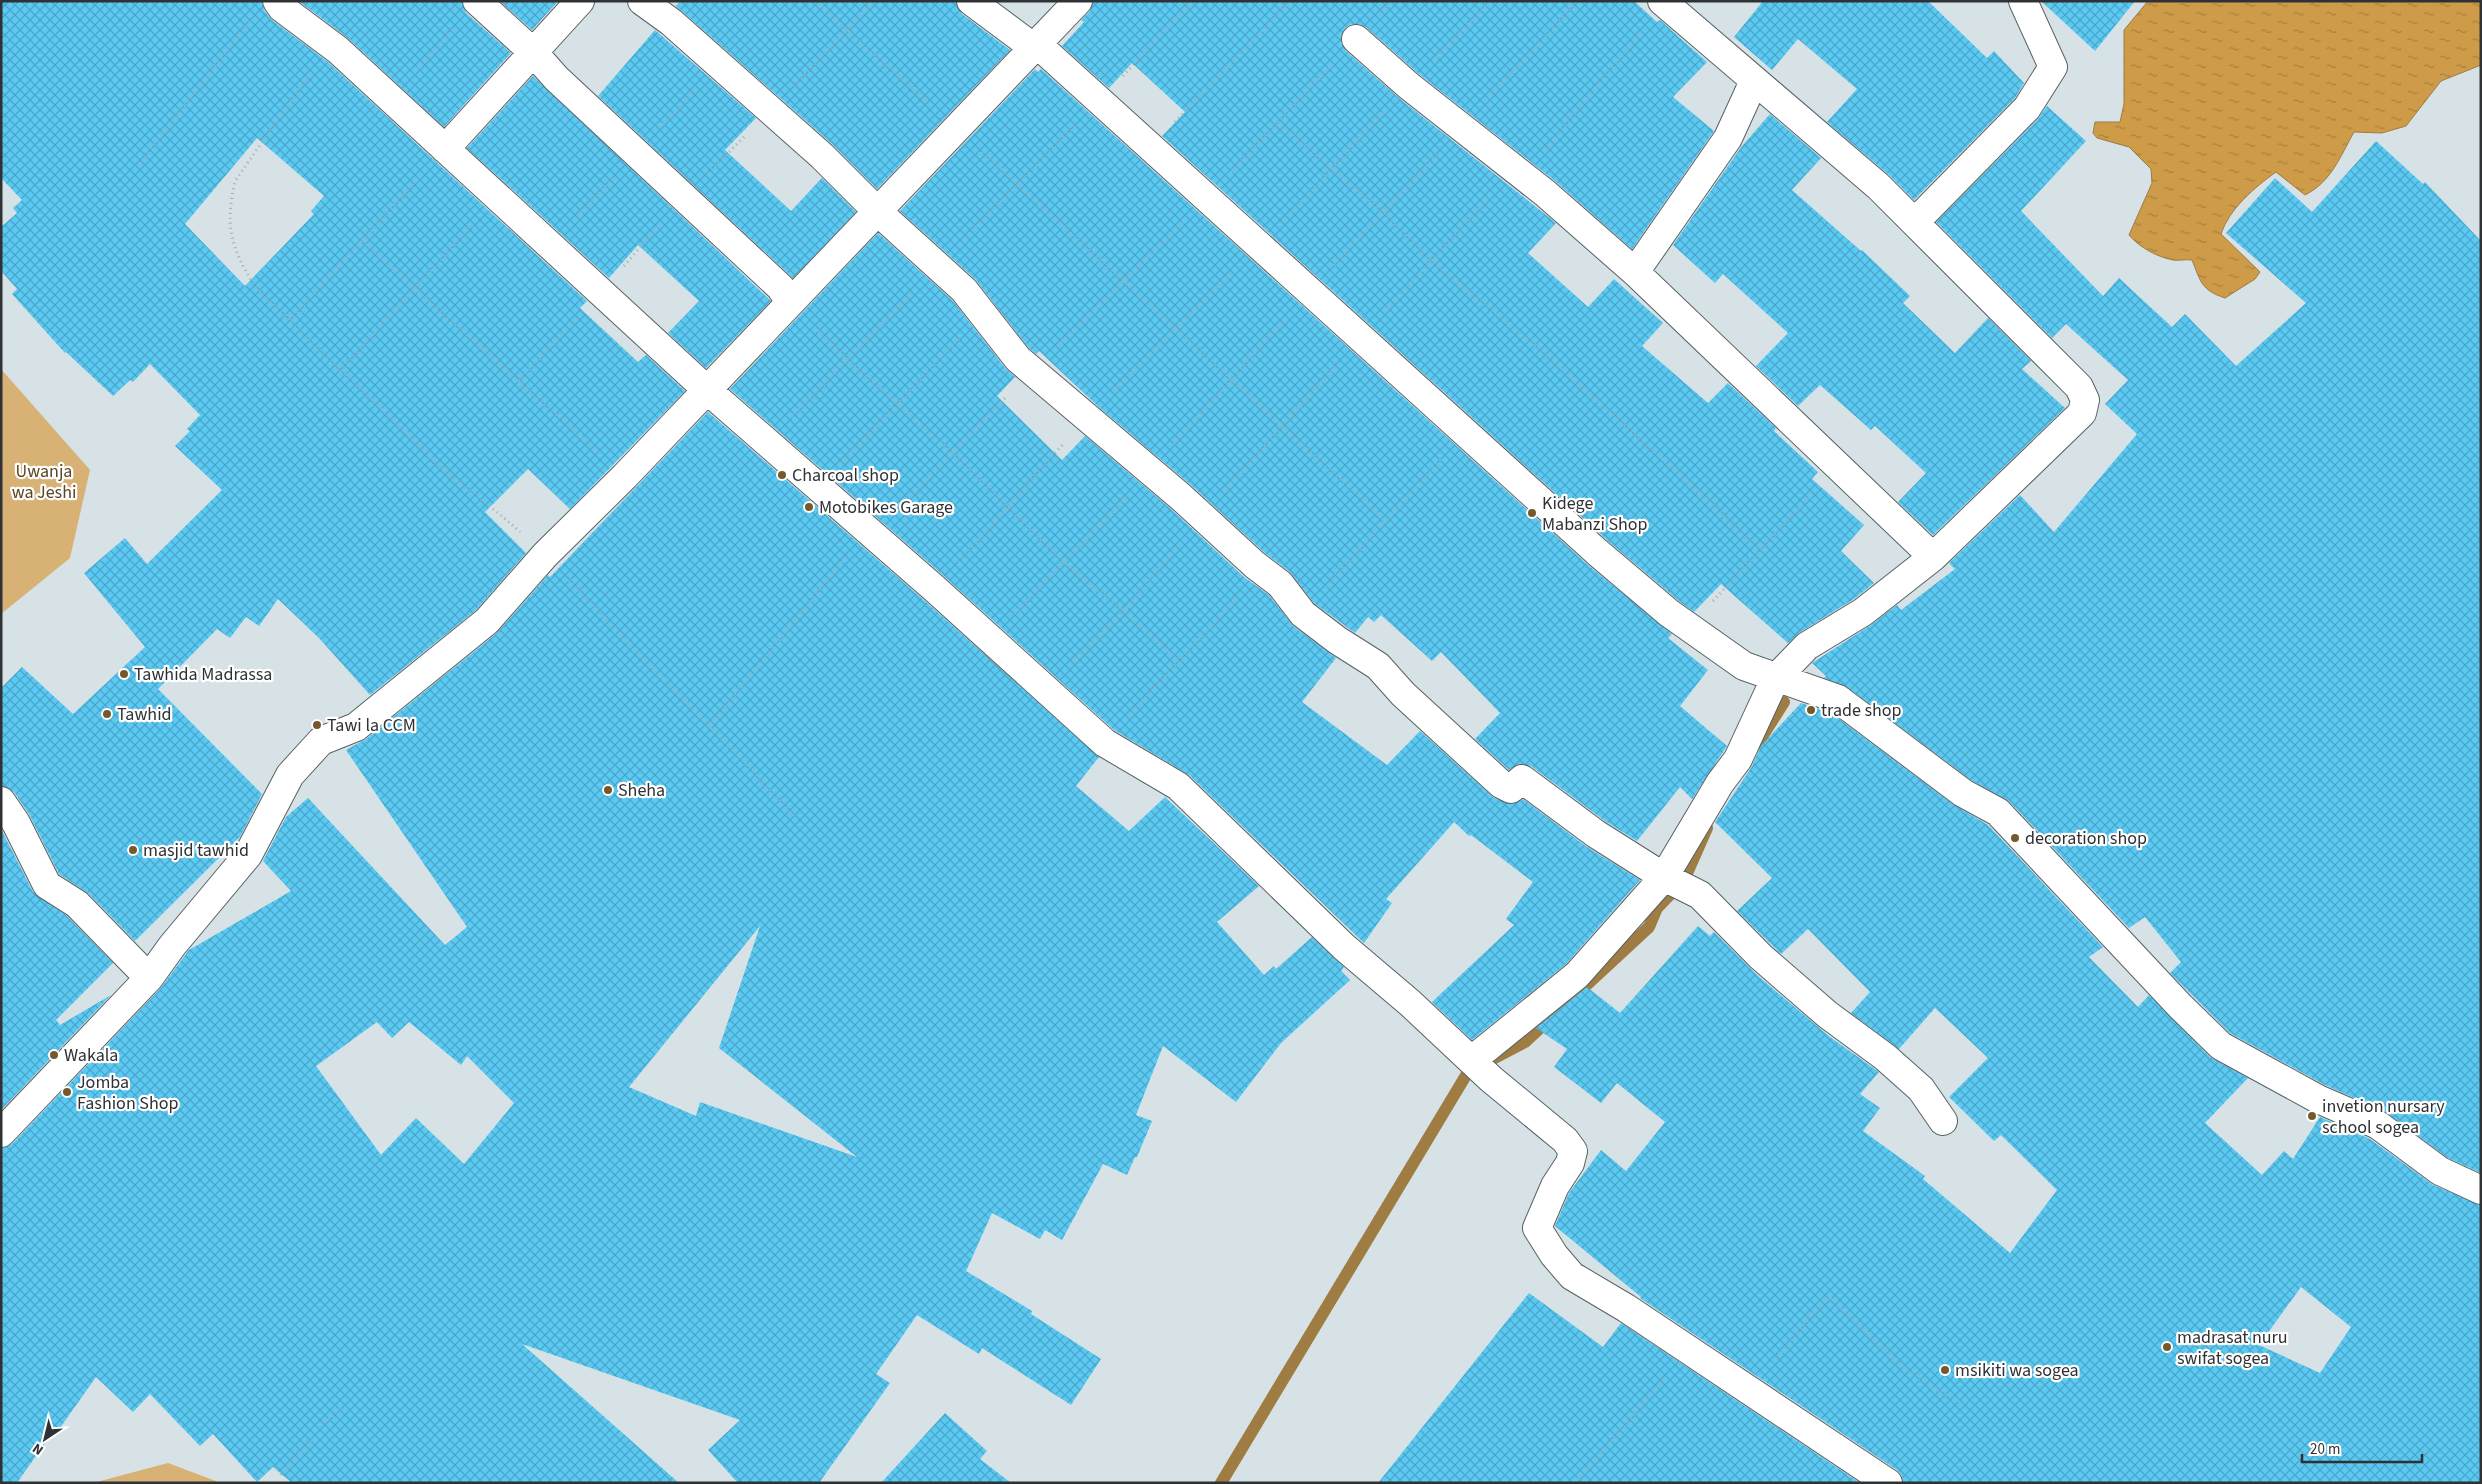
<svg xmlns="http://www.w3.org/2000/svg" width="2482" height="1484" font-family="'Source Sans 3',sans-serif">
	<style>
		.green { fill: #d8b175 }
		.water { fill: url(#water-ripples); stroke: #9e7c42 }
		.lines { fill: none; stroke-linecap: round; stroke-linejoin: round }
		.stream { stroke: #9e7c42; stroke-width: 12 }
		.building { fill: url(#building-cross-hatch); fill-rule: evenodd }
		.minor-casing { stroke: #576165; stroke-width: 30 }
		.path { stroke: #a3adb0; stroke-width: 3; stroke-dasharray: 1 4; stroke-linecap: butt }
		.minor { stroke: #fff; stroke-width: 28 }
		.poi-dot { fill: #75592c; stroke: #fff; stroke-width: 2 }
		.labels { text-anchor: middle; stroke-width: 4.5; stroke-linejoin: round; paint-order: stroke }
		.park-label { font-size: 18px; fill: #5b4522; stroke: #fff }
		.poi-label { font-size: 18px; fill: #2e3234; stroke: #fff; text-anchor: start }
	</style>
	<defs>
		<pattern id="water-ripples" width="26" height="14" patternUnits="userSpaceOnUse" patternTransform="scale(1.25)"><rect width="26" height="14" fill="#ce9c48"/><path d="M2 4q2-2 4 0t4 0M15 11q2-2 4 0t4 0" fill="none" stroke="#a8803d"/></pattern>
		<pattern id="building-cross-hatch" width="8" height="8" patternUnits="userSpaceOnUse" patternTransform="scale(1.25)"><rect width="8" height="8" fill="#5acaf4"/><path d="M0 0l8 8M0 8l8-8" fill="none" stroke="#4ba5c6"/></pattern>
	</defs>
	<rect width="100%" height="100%" fill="#d6e2e6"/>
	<!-- green -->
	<path class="green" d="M 1,369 L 90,470 L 70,558 L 1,614 Z
		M 168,1463 L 221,1483 L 93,1483 Z"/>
	<!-- water -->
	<path class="water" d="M 2148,1 L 2481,1 L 2481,65 L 2441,81 L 2406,126 L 2382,133 L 2354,132 C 2340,157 2331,182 2305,195 L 2276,172 C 2254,188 2230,208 2221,234 L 2260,272 L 2255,279 L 2225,298 C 2201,290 2201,282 2192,260 C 2186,259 2179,261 2173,260 C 2157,257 2139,247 2129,235 L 2152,183 L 2151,169 L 2129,147 L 2097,138 L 2093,133 L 2095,122 L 2120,122 L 2124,104 L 2124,30 Z"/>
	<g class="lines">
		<!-- stream -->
		<path class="stream" d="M 1758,743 L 1784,702
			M 1221,1483 L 1468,1072 L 1525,1042 L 1649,927 L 1657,908 L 1684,880 L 1707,828"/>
	</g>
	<!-- building -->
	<path class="building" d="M 1,1 L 262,1 L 264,10 L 272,20 L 328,62 L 587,301 L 580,308 L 638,362 L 646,355 L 685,391 L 570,509 L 528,469 L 485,512 L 526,553 L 476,610 L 370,695 L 319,638 L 278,599 L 259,626 L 246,617 L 230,638 L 217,629 L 158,689 L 262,794 L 240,837 L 135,941 L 88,893 L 59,874 L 29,814 L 14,792 L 1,786 L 1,688 L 22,667 L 73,714 L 145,647 L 84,573 L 125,538 L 147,564 L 222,490 L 175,446 L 190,431 L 187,429 L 200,415 L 150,364 L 133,382 L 130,380 L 113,396 L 66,352 L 65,353 L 12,294 L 17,289 L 1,271 L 1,227 L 17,213 L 13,208 L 22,200 L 1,178 ZM 257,138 L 324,196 L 311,211 L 314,214 L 245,286 L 185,224 Z
		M 299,1 L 462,1 L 466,13 L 511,53 L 444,127 L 349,39 Z
		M 500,1 L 558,1 L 532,30 Z
		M 680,1 L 956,1 L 962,14 L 1010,50 L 877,189 L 832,144 L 676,6 Z
		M 1093,1 L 1634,1 L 1657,22 L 1660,20 L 1707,62 L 1673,97 L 1714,131 L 1632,249 L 1555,181 L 1419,74 L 1366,27 L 1359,24 L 1351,24 L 1345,28 L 1341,35 L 1341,43 L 1346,51 L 1399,98 L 1556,223 L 1528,253 L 1588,307 L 1614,279 L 1663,323 L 1642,346 L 1708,403 L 1728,383 L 1776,428 L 1774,431 L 1818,472 L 1812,479 L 1864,525 L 1841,551 L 1874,583 L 1854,599 L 1799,633 L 1788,643 L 1721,584 L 1694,612 L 1679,601 L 1607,540 L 1162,136 L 1185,112 L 1132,63 L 1109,88 L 1062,46 L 1084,22 L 1081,20 L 1090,11 Z
		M 1763,1 L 1928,1 L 1987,58 L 1994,51 L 2024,83 L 2015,98 L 1914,200 L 1888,174 L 1827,122 L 1857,89 L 1798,39 L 1772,70 L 1734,37 Z
		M 2041,1 L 2135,1 L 2095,51 Z
		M 655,30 L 756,118 L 725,150 L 791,211 L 822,178 L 856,212 L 793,278 L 598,96 Z
		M 1035,69 L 1038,72 L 1041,69 L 1587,564 L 1672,634 L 1668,638 L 1708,670 L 1680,706 L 1727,746 L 1692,799 L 1680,787 L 1637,841 L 1605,821 L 1531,766 L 1518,764 L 1509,770 L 1475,739 L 1500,713 L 1441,652 L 1432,661 L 1381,615 L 1374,622 L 1368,617 L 1355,633 L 1314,603 L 1290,572 L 1265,553 L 1191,485 L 1101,409 L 1039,351 L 1036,354 L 1029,348 L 975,279 L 900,211 Z
		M 533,76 L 771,301 L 706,368 L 668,333 L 699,301 L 638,245 L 609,278 L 467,148 Z
		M 2047,106 L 2086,141 L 2021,211 L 2103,296 L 2119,278 L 2172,327 L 2185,314 L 2236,366 L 2306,303 L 2226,233 L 2275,178 L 2312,212 L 2376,141 L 2423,184 L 2425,182 L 2481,241 L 2481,1173 L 2448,1158 L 2384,1111 L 2325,1085 L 2230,1033 L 2170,973 L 2181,962 L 2145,917 L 2129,928 L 2009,801 L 1971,780 L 1847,687 L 1824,678 L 1826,676 L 1812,663 L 1871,625 L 1897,605 L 1901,610 L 1955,569 L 1949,563 L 2020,495 L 2054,532 L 2137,434 L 2105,404 L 2128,380 L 2066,324 L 2052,338 L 1936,222 L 2038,119 Z
		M 1770,114 L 1821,158 L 1792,190 L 1861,251 L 1862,250 L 1910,296 L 1903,303 L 1955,353 L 1988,318 L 2031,361 L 2022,369 L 2065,408 L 1933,535 L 1898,502 L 1926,473 L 1875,426 L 1871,430 L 1820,385 L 1798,406 L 1756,366 L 1788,333 L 1723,274 L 1715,283 L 1673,245 L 1742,146 Z
		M 878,233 L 953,301 L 1006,369 L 1015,377 L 997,396 L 1062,460 L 1085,436 L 1171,509 L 1244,577 L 1269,595 L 1293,626 L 1336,658 L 1302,702 L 1387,765 L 1420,731 L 1494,798 L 1513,804 L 1523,799 L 1587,847 L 1640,880 L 1566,964 L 1472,1040 L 1432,1002 L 1514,925 L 1506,919 L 1533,882 L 1471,835 L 1469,836 L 1454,822 L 1386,899 L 1392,903 L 1364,943 L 1189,775 L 1114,730 L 945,577 L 730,389 Z
		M 708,412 L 925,601 L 1099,757 L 1076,786 L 1129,831 L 1165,797 L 1259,886 L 1217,922 L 1264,975 L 1274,966 L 1276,969 L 1312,937 L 1344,967 L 1341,971 L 1350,980 L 1281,1043 L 1236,1102 L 1163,1046 L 1136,1115 L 1152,1121 L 1137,1157 L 1135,1157 L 1127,1175 L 1103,1164 L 1062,1240 L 1045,1230 L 1040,1239 L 992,1213 L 966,1271 L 1032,1311 L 1031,1314 L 1101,1359 L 1071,1405 L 982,1348 L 979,1354 L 917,1315 L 876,1374 L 890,1383 L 819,1483 L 738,1483 L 708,1450 L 740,1420 L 522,1344 L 679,1483 L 292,1483 L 273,1467 L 257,1482 L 213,1434 L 200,1446 L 150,1394 L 133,1412 L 96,1377 L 55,1435 L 52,1433 L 17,1483 L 1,1483 L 1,1148 L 12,1144 L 160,989 L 189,950 L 291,891 L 263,861 L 286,817 L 308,798 L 445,945 L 467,927 L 346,750 L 366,739 L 497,633 L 548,575 L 550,577 ZM 760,926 L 719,1048 L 857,1157 L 700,1102 L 696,1116 L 629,1087 ZM 377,1022 L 392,1038 L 409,1022 L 461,1065 L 467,1056 L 514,1103 L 464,1164 L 416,1118 L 381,1155 L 316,1066 Z
		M 1801,703 L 1831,713 L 1954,805 L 1988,825 L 2103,947 L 2089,957 L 2138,1007 L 2149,995 L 2210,1057 L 2248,1078 L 2205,1123 L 2262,1175 L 2284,1151 L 2293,1159 L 2320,1117 L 2370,1139 L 2433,1185 L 2481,1205 L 2481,1483 L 1903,1483 L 1902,1476 L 1897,1470 L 1640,1298 L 1641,1297 L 1555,1226 L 1569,1193 L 1601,1150 L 1626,1171 L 1665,1122 L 1617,1083 L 1601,1103 L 1554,1067 L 1567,1049 L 1536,1028 L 1587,987 L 1620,1013 L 1698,926 L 1710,936 L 1714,932 L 1758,976 L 1830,1037 L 1879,1072 L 1860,1094 L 1880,1108 L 1863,1131 L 1925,1176 L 1923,1179 L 2010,1253 L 2057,1190 L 2001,1135 L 1994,1141 L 1949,1097 L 1988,1058 L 1935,1008 L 1899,1049 L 1851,1013 L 1870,992 L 1808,929 L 1781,954 L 1737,911 L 1772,878 L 1715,822 L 1751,768 L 1761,746 ZM 2301,1287 L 2351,1327 L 2320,1373 L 2259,1345 Z
		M 1,829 L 33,892 L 67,916 L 113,963 L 56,1020 L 60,1025 L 111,995 L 1,1110 Z
		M 1529,1293 L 1603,1347 L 1621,1323 L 1860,1483 L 1378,1483 Z
		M 945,1413 L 987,1451 L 980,1459 L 1011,1483 L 881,1483 Z"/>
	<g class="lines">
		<defs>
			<path id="minor" d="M 277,1 L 282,8 L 338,50 L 706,389 L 935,589 L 1105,743 L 1178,786 L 1344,947 L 1410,1003 L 1491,1079 L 1565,1140 L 1573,1151 L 1570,1163 L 1555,1186 L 1537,1228 L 1554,1255 L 1572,1276 L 1626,1308 L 1888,1483
				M 477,1 L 534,53 L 556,78 L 780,287 L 790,301
				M 642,1 L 671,22 L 822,156 L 877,211 L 964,290 L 1018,359 L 1181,497 L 1255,565 L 1280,584 L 1303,614 L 1337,640 L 1378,666 L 1403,694 L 1501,784 L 1511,789 L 1522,779 L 1596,834 L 1664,877 L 1700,895 L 1761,957 L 1828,1015 L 1885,1057 L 1921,1089 L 1943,1121
				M 971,1 L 1034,48
				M 1356,39 L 1409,86 L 1545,193 L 1635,272 L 1933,557 L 2082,413 L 2085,400 L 2079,387 L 1878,186 L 1662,1
				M 1037,44 L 1597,552 L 1669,613 L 1744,666 L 1838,699 L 1963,793 L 1998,812 L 2180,1006 L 2221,1046 L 2318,1099 L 2378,1125 L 2440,1171 L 2481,1190
				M 445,149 L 580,1
				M 1915,222 L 2027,108 L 2053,67 L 2023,1
				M 1635,272 L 1728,138 L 1754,81
				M 1,801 L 16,823 L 47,885 L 77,904 L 149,978
				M 1472,1060 L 1577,975 L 1664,877 L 1720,783 L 1738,759 L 1775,679 L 1807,646 L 1863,612 L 1933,557
				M 1,1133 L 149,978 L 172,946 L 248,855 L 290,775 L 321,741 L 356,727 L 487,621 L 545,555 L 625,476 L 1078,1"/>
		</defs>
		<!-- minor casing -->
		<use href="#minor" class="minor-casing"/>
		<!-- path -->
		<path class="path" d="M 815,1 L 932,106
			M 1380,14 L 1391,1
			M 1433,61 L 1490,1
			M 1333,64 L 1278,122 L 1383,212 L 1431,261 L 1543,352 L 1706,498 L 1759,551
			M 311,72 L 235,181 C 225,226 230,246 254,285 C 314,344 374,402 435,461 C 461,486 493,507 520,532
			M 415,72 L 454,28
			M 1123,76 L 1192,1
			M 794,86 L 874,1
			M 1485,102 L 1578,1
			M 1175,122 L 1290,1
			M 660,128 L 695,91
			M 1546,149 L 1643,30
			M 982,152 L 1384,519
			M 142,161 L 250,21
			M 1231,172 L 1278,122
			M 708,173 L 746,135
			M 574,219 L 613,178
			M 1284,220 L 1385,111
			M 362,241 L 598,452
			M 962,241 L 1075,126
			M 1334,265 L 1439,152
			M 624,266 L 661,223
			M 1384,312 L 1492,195
			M 290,320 L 422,174
			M 815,327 L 848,360 L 953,453 L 1064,563 L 1124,611 L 1179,661
			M 1058,346 L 1183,222
			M 340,371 L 474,223
			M 519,381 L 579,317
			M 1111,394 L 1234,271
			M 792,417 L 913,292
			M 1174,444 L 1286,318
			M 841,463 L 959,339
			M 1225,491 L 1338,363
			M 897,511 L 1007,396
			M 959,562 L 1064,443
			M 569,580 L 797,818
			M 1326,587 L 1442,458
			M 1713,601 L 1814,492
			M 1015,614 L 1126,497
			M 1071,665 L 1124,611 L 1180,543
			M 1128,717 L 1239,596
			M 710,726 L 846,557
			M 1772,1364 L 1810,1317 L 1829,1297 L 1897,1362 L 1931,1387 L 1967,1405
			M 325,1423 L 340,1408
			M 281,1475 L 313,1439
			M 583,1483 L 583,1482
			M 1575,1483 L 1666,1377"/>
		<!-- minor -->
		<use href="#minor" class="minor"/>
	</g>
	<!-- markers -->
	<g class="poi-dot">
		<circle cx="782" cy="475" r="5"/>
		<circle cx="809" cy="507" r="5"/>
		<circle cx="1532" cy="513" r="5"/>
		<circle cx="124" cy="674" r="5"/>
		<circle cx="1811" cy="710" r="5"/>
		<circle cx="107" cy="714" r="5"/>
		<circle cx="317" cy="725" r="5"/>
		<circle cx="608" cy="790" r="5"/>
		<circle cx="2015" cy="838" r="5"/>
		<circle cx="133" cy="850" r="5"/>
		<circle cx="54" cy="1055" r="5"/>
		<circle cx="67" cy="1092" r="5"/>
		<circle cx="2312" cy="1116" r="5"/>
		<circle cx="2167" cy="1347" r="5"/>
		<circle cx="1945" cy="1370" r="5"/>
	</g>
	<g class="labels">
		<!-- park labels -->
		<g class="park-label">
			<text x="44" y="477">Uwanja<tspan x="44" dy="21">wa Jeshi</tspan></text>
		</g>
		<!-- poi labels -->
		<g class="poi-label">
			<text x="792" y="481">Charcoal shop</text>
			<text x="1542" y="509">Kidege<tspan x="1542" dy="21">Mabanzi Shop</tspan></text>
			<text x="819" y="513">Motobikes Garage</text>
			<text x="134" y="680">Tawhida Madrassa</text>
			<text x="1821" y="716">trade shop</text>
			<text x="117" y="720">Tawhid</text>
			<text x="327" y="731">Tawi la CCM</text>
			<text x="618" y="796">Sheha</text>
			<text x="2025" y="844">decoration shop</text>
			<text x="143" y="856">masjid tawhid</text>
			<text x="64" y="1061">Wakala</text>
			<text x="77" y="1088">Jomba<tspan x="77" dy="21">Fashion Shop</tspan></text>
			<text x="2322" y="1112">invetion nursary<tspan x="2322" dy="21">school sogea</tspan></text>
			<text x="2177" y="1343">madrasat nuru<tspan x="2177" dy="21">swifat sogea</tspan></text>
			<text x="1955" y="1376">msikiti wa sogea</text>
		</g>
	</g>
	<!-- border -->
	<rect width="2482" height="1484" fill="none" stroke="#2e3234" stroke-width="5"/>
	<!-- north arrow -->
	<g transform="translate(45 1439) rotate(215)" stroke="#ffffff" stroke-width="4" paint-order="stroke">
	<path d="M0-4L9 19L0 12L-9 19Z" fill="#2e3234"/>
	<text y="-8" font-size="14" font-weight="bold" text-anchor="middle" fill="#2e3234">N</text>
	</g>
	<!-- scale -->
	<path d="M2302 1454v8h120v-8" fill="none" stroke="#2e3234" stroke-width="2.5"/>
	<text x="2310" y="1454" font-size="15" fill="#2e3234" stroke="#ffffff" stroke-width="4" paint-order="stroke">20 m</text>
</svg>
